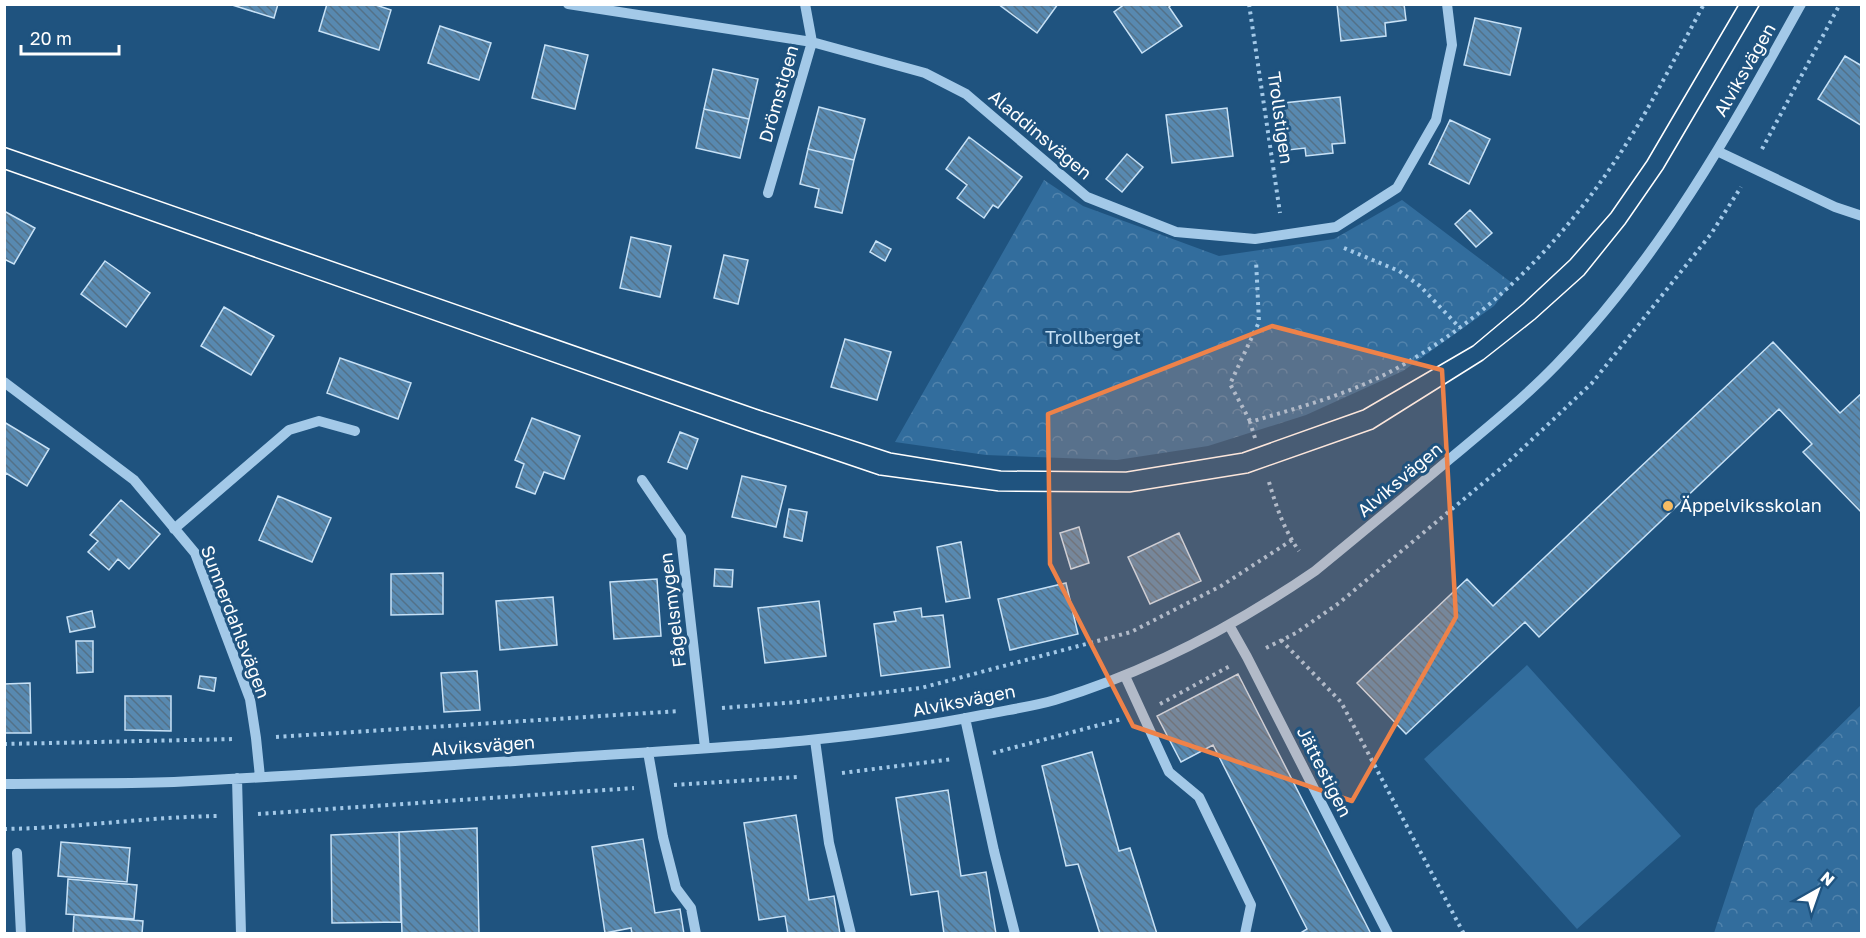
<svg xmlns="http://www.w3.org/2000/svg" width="1866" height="938" font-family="'Golos Text',sans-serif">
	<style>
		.forest { fill: url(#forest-crowns) }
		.park { fill: #326d9d }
		.building { fill: url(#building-back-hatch); stroke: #c7e1f6; stroke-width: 1.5 }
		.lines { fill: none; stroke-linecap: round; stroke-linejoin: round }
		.path { stroke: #a3c9e8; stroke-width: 4; stroke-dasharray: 3 4.5; stroke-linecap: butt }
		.minor { stroke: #a3c9e8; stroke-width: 10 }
		.tram { stroke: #fff; stroke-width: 1.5 }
		.marked { fill: #ee8249; fill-opacity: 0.2; stroke: #ee8249; stroke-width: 4.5; stroke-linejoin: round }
		.poi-dot { fill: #f6bc63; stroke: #1f537f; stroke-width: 2 }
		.labels { text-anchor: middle; stroke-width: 6; stroke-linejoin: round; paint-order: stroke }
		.street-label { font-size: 18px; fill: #fff; stroke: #1f537f }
		.park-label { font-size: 18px; fill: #c7e1f6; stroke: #1f537f }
		.poi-label { font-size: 18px; fill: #fff; stroke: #1f537f; text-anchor: start }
	</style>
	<defs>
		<pattern id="forest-crowns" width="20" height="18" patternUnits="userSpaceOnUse" patternTransform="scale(1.5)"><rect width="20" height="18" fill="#326d9d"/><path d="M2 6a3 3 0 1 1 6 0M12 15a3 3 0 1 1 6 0" fill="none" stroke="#5183ac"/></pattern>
		<pattern id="building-back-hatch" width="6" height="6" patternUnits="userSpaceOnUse" patternTransform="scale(1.5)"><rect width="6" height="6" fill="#5889b0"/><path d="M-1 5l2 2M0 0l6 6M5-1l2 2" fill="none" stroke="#537188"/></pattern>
	</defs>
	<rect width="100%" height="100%" fill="#1f537f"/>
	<!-- forest -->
	<path class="forest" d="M 1044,180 L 1083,206 L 1219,256 L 1334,239 L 1402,200 L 1512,283 L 1494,306 L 1403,371 L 1306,415 L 1208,446 L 1117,460 L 986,455 L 895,442 Z
		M 1861,705 L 1861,933 L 1714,933 L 1755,809 Z"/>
	<!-- park -->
	<path class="park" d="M 1527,665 L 1681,836 L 1577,929 L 1424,759 Z"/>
	<!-- building -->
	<path class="building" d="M 229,4 L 278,4 L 274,18 Z
		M 327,4 L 373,4 L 391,10 L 379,50 L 319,31 Z
		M 998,4 L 1058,4 L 1037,33 Z
		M 1125,4 L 1172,4 L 1169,7 L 1182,26 L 1142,53 L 1114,12 Z
		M 1337,4 L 1404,4 L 1406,20 L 1385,23 L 1386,36 L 1341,41 Z
		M 1475,18 L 1521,28 L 1510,75 L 1464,65 Z
		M 440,26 L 491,43 L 479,80 L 428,63 Z
		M 545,45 L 588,55 L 575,109 L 532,98 Z
		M 1845,56 L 1862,66 L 1862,126 L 1818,99 Z
		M 713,69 L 758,79 L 749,119 L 704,109 Z
		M 1340,97 L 1345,143 L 1332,144 L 1333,153 L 1306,156 L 1305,148 L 1288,150 L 1283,103 Z
		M 819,107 L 865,119 L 854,160 L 808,149 Z
		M 1227,108 L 1233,156 L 1172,163 L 1166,115 Z
		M 704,109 L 749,119 L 740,158 L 696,148 Z
		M 1450,120 L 1490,139 L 1469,184 L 1429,164 Z
		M 969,137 L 1022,177 L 998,208 L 993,205 L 984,218 L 957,198 L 967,185 L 946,169 Z
		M 808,149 L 854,160 L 842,213 L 815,207 L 819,189 L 800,184 Z
		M 1127,154 L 1143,167 L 1122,192 L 1106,179 Z
		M 1470,210 L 1492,233 L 1476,247 L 1455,224 Z
		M 4,211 L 35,228 L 14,264 L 4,259 Z
		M 631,237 L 671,246 L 660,297 L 620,288 Z
		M 876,241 L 891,249 L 885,261 L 870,252 Z
		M 724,255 L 748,260 L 738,304 L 714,298 Z
		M 105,261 L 150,293 L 126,327 L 81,294 Z
		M 224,307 L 274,336 L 251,375 L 201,346 Z
		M 845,339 L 891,352 L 877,400 L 831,387 Z
		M 1773,342 L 1840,413 L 1862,393 L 1862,513 L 1803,452 L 1812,444 L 1779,409 L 1539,637 L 1525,622 L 1406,734 L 1357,683 L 1467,579 L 1493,606 Z
		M 340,358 L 411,383 L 398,419 L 327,393 Z
		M 532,418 L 580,436 L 564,479 L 544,472 L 535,494 L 516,487 L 524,464 L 515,460 Z
		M 4,422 L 49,449 L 27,486 L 6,473 L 4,476 Z
		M 680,432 L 698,439 L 687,469 L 668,462 Z
		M 742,476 L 786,486 L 776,527 L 732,517 Z
		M 278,496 L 331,518 L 312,562 L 259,540 Z
		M 121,500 L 160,534 L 129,569 L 118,559 L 109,570 L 88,552 L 98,541 L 90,535 Z
		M 789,509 L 807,512 L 802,541 L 784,537 Z
		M 1079,527 L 1089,563 L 1071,569 L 1060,533 Z
		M 1179,533 L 1201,581 L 1150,604 L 1128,557 Z
		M 961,542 L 970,598 L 946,602 L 937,547 Z
		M 715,569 L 733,570 L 732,587 L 714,586 Z
		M 443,573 L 443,614 L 391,615 L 391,574 Z
		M 657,579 L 661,636 L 614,639 L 610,582 Z
		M 1066,583 L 1078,634 L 1010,650 L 998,599 Z
		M 553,597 L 557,645 L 500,650 L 496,601 Z
		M 819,601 L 826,656 L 765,663 L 758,608 Z
		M 921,608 L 922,617 L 943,615 L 950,667 L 881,676 L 874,624 L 896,621 L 894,612 Z
		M 92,611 L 95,627 L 70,632 L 67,617 Z
		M 76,641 L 93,641 L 93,672 L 77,673 Z
		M 477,671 L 480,710 L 444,712 L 441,673 Z
		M 1238,674 L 1371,934 L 1299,934 L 1307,929 L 1213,745 L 1181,762 L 1157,716 Z
		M 200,676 L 216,678 L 214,691 L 198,688 Z
		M 30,683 L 31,733 L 4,733 L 4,684 Z
		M 125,696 L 171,696 L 171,731 L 125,730 Z
		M 1092,752 L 1119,851 L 1130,848 L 1157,934 L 1100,934 L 1078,864 L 1066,866 L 1042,766 Z
		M 948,790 L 961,876 L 986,872 L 996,934 L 944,934 L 938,891 L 911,895 L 896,798 Z
		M 796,815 L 809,900 L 834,896 L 840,934 L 788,934 L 785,916 L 759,920 L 744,823 Z
		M 477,828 L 479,934 L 402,934 L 399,832 Z
		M 399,832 L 401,922 L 332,923 L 331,835 Z
		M 643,839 L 655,913 L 680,909 L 684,934 L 632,934 L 631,928 L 605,933 L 592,847 Z
		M 61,842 L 130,848 L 127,882 L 58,876 Z
		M 68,879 L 137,885 L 134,919 L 66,914 Z
		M 74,915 L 143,921 L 142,934 L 73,934 Z"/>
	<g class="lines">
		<!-- path -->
		<path class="path" d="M 1249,4 L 1280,213
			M 1762,149 L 1840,4
			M 1344,248 L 1399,271 L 1420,286 L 1460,328
			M 1250,421 L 1230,384 L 1259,322 L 1256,260
			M 1255,438 L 1250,422 C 1301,407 1353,393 1399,367 C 1503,309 1581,221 1641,120 C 1663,82 1683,43 1704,4
			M 1269,482 C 1276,506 1284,530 1299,551
			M 1281,640 L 1341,702 L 1464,934
			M 1266,648 L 1296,633 L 1339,603 L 1506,464 L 1592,383 L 1711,234 L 1741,187
			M 1160,704 L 1230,666
			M 722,708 L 798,702 L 921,688 L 1131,632 L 1221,586 L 1292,540
			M 276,737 L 679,711
			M 4,744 L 236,739
			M 993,753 L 1122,719
			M 842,773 L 953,759
			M 674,785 L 798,777
			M 258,814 L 634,788
			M 4,829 C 76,828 146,817 218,816"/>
		<!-- minor -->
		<path class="minor" d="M 568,4 L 812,42 L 925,73 L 966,94 L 1087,197 L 1176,232 L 1255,239 L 1336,227 L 1397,188 L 1436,120 L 1452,45 L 1447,4
			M 1717,151 L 1835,207 L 1862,216
			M 768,193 L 812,42 L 805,4
			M 4,382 L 134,480 L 195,553 L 250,699 L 256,738 L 260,777
			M 642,480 L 681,537 L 705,748
			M 174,529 L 289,430 L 319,421 L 355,431
			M 1229,625 L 1247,657 L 1388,934
			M 1125,676 L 1169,772 L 1199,797 L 1251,905 L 1245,934
			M 965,718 L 994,851 L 1015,934
			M 815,740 L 829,843 L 851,934
			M 648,752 L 663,837 L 676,888 L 691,908 L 696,934
			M 237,778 L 241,934
			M 4,784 C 61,783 117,784 174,782 C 297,776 421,767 545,759 C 691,749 838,744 982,715 C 1006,710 1031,707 1055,700 C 1148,672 1235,626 1315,571 C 1360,534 1406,496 1451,458 C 1487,428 1524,398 1556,365 C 1659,260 1730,132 1801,4
			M 17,853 L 21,934"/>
		<!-- tram -->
		<path class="tram" d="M 4,147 L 756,409 L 891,453 L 1001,471 L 1126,472 L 1242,453 L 1363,410 L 1473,346 L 1523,304 L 1570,260 L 1611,213 L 1647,161 L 1739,4
			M 4,169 L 746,430 L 879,475 L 998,491 L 1130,492 L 1248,473 L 1373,429 L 1483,360 L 1535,319 L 1584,275 L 1625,224 L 1663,169 L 1760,4"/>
	</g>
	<!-- marked area -->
	<path class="marked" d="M 1272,326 L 1442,370 L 1456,617 L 1352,801 L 1133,726 L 1050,564 L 1048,414 Z"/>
	<!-- markers -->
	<circle class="poi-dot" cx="1668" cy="506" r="6"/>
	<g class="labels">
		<!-- street labels -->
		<g class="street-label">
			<text transform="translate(1745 70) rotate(-60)" y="6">Alviksvägen</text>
			<text transform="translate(779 94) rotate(-74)" y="6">Drömstigen</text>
			<text transform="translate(1280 118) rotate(82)" y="6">Trollstigen</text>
			<text transform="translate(1040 135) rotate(40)" y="6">Aladdinsvägen</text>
			<text transform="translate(1400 480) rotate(-40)" y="6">Alviksvägen</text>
			<text transform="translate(673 610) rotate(-97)" y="6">Fågelsmygen</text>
			<text transform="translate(235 622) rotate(69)" y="6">Sunnerdahlsvägen</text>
			<text transform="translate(964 701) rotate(-11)" y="6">Alviksvägen</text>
			<text transform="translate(483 746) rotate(-4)" y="6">Alviksvägen</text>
			<text transform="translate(1324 772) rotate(63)" y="6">Jättestigen</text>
		</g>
		<!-- park labels -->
		<g class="park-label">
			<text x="1093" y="344">Trollberget</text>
		</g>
		<!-- poi labels -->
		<g class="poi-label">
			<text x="1680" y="512">Äppelviksskolan</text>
		</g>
	</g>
	<!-- border -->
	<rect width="1866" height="938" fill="none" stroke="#ffffff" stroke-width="12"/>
	<!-- north arrow -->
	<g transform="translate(1818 890) rotate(40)" stroke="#1f537f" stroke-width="4.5" paint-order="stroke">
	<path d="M0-4.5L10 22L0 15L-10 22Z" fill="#ffffff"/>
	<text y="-9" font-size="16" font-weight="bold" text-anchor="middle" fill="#ffffff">N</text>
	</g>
	<!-- scale -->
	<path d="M21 45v9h98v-9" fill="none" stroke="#ffffff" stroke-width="3"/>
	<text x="30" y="45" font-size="18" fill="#ffffff" stroke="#1f537f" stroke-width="4.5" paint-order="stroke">20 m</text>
</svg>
